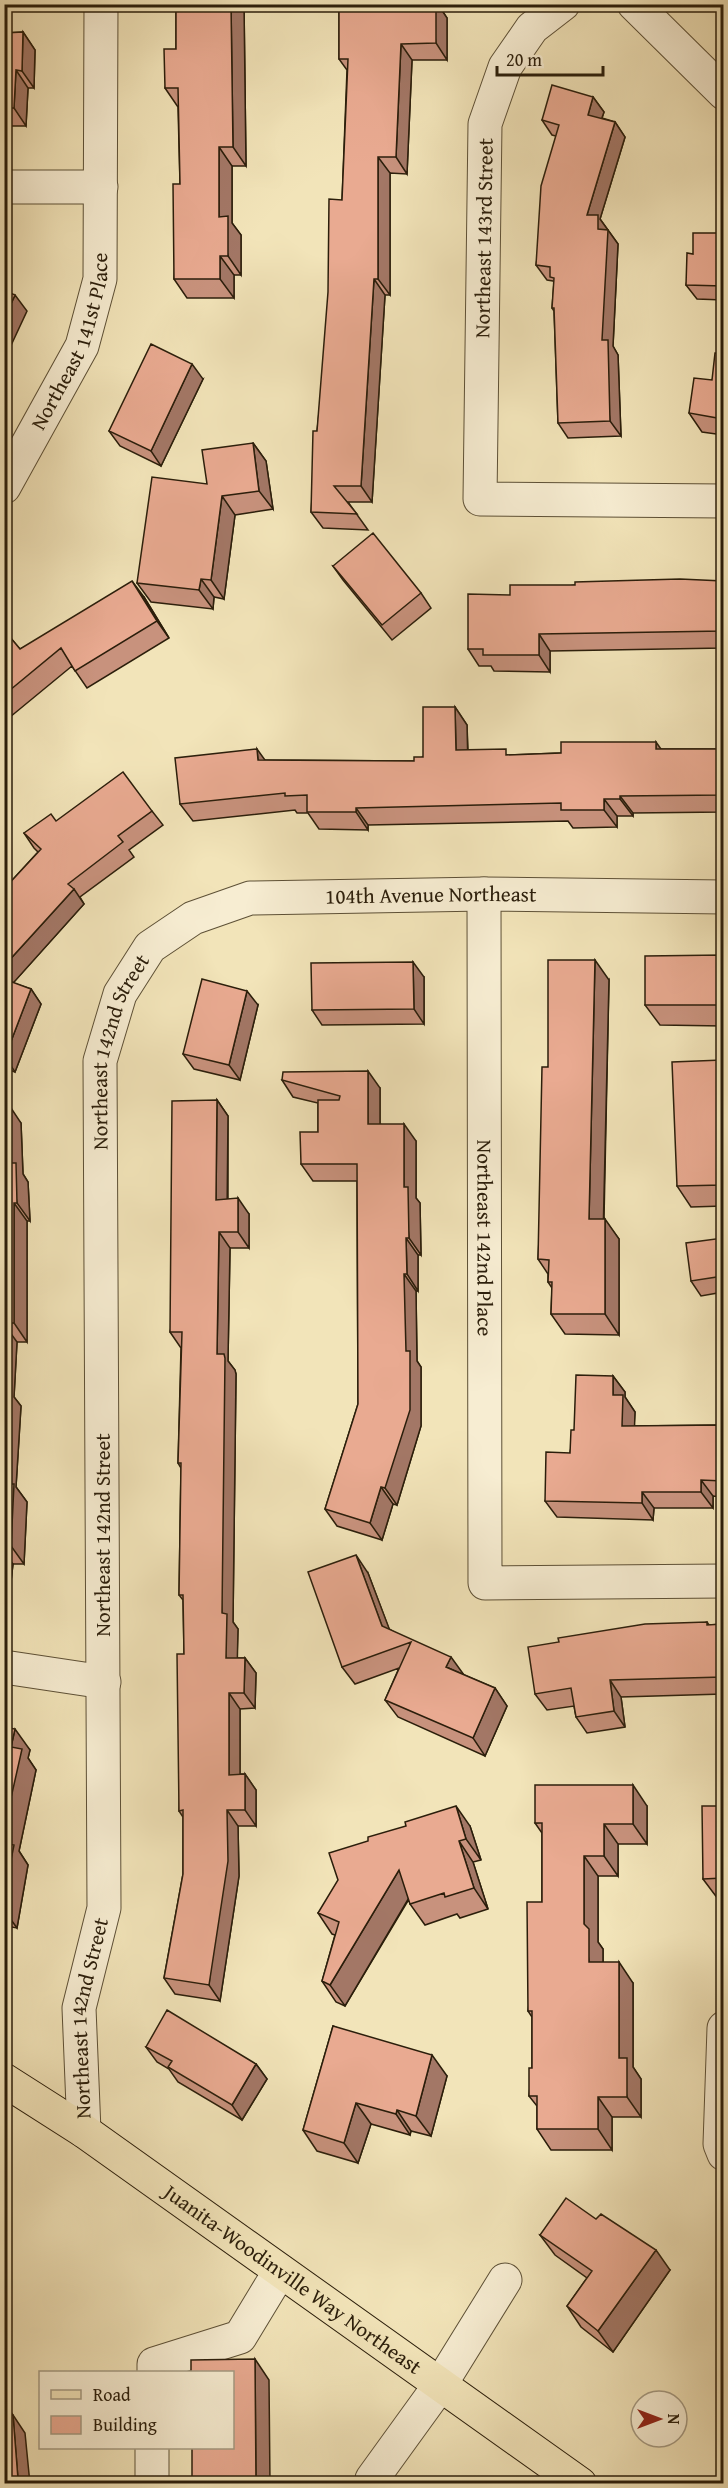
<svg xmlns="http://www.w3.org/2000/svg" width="728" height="2488" font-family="'Gentium Book Plus',serif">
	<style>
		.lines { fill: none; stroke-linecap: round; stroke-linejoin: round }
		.minor-casing { stroke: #5d5036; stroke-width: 35 }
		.major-casing { stroke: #2b1e0b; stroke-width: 35 }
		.minor { stroke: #f7edd2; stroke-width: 33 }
		.major { stroke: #f2e4b9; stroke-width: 33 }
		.wall { fill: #c8927d; stroke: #2b1e0b; stroke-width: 1.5 }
		.shaded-wall { fill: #a37766; stroke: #2b1e0b; stroke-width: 1.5 }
		.building { fill: #e9aa91; stroke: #2b1e0b; stroke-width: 1.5 }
		.labels { text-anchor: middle; stroke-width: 6; stroke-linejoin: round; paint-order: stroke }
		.street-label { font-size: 21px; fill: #2b1e0b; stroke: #f7edd2 }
	</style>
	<rect width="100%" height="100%" fill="#f2e4b9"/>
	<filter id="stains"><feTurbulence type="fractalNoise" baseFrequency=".00333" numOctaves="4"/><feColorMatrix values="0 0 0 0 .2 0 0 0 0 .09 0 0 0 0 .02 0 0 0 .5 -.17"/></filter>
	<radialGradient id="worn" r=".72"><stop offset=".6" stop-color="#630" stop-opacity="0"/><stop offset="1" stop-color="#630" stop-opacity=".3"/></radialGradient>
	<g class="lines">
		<defs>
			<g id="minor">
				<path d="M 563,4 L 532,28 L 505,67 L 485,124 L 480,499 L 724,501"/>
				<path d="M 634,4 L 724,93"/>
				<path d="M 4,187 L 101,187"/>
				<path id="s1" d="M 4,487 L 82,346 L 100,279 L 101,4"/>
				<path id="s2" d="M 484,894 L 485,1583 L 724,1581"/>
				<path d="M 4,1667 L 104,1682"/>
				<path d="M 724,2028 L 720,2144 L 724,2154"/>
				<path id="s3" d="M 84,2131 L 79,2008 L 104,1908 L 100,1061 L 120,994 L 150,947 L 193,918 L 250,898 L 484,894 L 724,897"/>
				<path d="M 154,2372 L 154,2364 L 240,2337 L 280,2271"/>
				<path d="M 152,2484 L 152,2448"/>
				<path d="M 372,2484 L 372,2479 L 440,2385 L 505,2280"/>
			</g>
			<g id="major">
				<path id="s4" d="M 4,2080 L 84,2131 L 580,2484"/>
			</g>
		</defs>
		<!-- minor casing -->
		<use href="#minor" class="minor-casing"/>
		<!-- major casing -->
		<use href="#major" class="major-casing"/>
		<!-- minor -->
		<use href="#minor" class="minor"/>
		<!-- major -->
		<use href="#major" class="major"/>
	</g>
	<!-- wall -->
	<path class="wall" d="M 176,4 L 244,4 L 246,166 L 232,166 L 232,223 L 241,235 L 241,275 L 234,275 L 234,298 L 187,298 L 174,279 L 180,184 L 178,107 L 165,88 L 176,49 Z
		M 339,4 L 439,4 L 439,6 L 447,18 L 447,60 L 412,60 L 407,174 L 390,173 L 390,295 L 385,295 L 372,502 L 348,502 L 368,530 L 323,528 L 311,512 L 317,431 L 342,200 L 347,70 L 339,59 Z
		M 23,32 L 35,50 L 34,88 L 28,88 L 26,126 L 4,126 L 4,33 Z
		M 593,97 L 604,112 L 602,118 L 615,122 L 625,137 L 600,219 L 618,244 L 613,346 L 618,355 L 621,436 L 568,438 L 558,423 L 554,311 L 552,308 L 554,282 L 553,281 L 547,280 L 536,265 L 556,136 L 552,135 L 542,120 Z
		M 723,233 L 723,300 L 697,299 L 686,285 L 693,254 Z
		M 723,354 L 723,435 L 702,432 L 689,413 L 712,380 Z
		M 203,379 L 161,466 L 120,446 L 109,431 Z
		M 253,443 L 266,461 L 273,509 L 235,515 L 224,599 L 214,597 L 213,609 L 151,602 L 137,583 L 207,484 Z
		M 333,566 L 421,593 L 431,608 L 392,640 L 343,580 Z
		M 723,581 L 723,648 L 550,651 L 550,672 L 494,671 L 491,666 L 479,666 L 468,649 L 510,595 L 575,585 Z
		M 144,597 L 169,638 L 87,688 L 72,666 L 4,722 L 4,630 L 20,649 Z
		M 455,707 L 467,725 L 468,750 L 509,755 L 660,749 L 723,749 L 723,812 L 633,813 L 633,816 L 617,816 L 617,827 L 573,828 L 568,821 L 368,825 L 368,830 L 319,829 L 308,813 L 297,813 L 295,810 L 193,821 L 180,804 L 265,760 L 414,761 L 423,757 Z
		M 152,811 L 163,825 L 129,850 L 134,857 L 80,897 L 84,904 L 13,983 L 31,989 L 41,1004 L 15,1072 L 4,1068 L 4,889 L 38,852 L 34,848 L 24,833 L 56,821 Z
		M 723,955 L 723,1026 L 660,1025 L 645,1005 Z
		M 424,977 L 424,1024 L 322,1025 L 312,1010 Z
		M 609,980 L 604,1219 L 619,1239 L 619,1335 L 565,1334 L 551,1314 L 552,1288 L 548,1282 L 548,1274 L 538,1259 L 548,1067 Z
		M 258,1005 L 240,1080 L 194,1069 L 183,1054 Z
		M 723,1062 L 723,1206 L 691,1207 L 677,1186 Z
		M 282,1080 L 380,1088 L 380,1124 L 416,1141 L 416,1198 L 420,1203 L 421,1255 L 418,1255 L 418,1291 L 416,1291 L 417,1361 L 421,1367 L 421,1426 L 397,1505 L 393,1504 L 382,1540 L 337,1526 L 325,1509 L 358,1404 L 357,1181 L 313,1181 L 301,1164 L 318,1132 L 318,1103 L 293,1097 Z
		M 217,1100 L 228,1116 L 228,1199 L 249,1214 L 249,1248 L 230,1248 L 228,1361 L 235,1370 L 236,1374 L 233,1622 L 238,1629 L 237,1658 L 245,1658 L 256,1673 L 255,1708 L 240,1709 L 240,1774 L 245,1774 L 256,1790 L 256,1826 L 238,1826 L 239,1876 L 220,2001 L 175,1994 L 164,1978 L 183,1874 L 183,1817 L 179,1811 L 184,1654 L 183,1600 L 179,1595 L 181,1468 L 178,1463 L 181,1348 L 170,1332 Z
		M 4,1105 L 21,1123 L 23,1174 L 28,1182 L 30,1221 L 27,1221 L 27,1342 L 17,1342 L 14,1397 L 21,1406 L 16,1487 L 27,1502 L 24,1564 L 13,1564 L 11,1581 L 4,1581 Z
		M 723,1238 L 723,1292 L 701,1296 L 691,1281 Z
		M 613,1376 L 625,1392 L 625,1397 L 635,1412 L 634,1426 L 723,1425 L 723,1497 L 713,1496 L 713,1508 L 654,1508 L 653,1520 L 557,1517 L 545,1501 L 570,1453 L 574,1430 Z
		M 368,1573 L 389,1629 L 464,1675 L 495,1688 L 507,1706 L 485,1756 L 398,1717 L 385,1700 L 399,1668 L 355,1684 L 342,1667 Z
		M 707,1622 L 709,1625 L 723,1624 L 723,1694 L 621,1697 L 625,1727 L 587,1733 L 576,1717 L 574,1706 L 547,1710 L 535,1694 Z
		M 4,1727 L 30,1750 L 28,1758 L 36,1770 L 19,1851 L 28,1865 L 17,1928 L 6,1926 L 4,1934 Z
		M 647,1806 L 647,1844 L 618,1844 L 618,1876 L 598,1876 L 598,1942 L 603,1949 L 603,1962 L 633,1983 L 633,2067 L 641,2079 L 641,2117 L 612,2117 L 612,2150 L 551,2150 L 537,2129 L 537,2106 L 529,2096 L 532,2068 L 532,2017 L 528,2011 L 542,1902 L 542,1833 L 535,1823 Z
		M 723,1806 L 723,1899 L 718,1899 L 703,1879 Z
		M 470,1826 L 481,1860 L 473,1862 L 488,1909 L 460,1918 L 457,1914 L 425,1925 L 410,1904 L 409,1899 L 345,2006 L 336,2002 L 322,1981 L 335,1935 L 332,1934 L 318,1913 Z
		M 333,2026 L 447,2076 L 431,2136 L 411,2131 L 410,2135 L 371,2124 L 358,2163 L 317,2151 L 303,2130 Z
		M 146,2047 L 256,2064 L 267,2079 L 242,2120 L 178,2082 L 169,2069 L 157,2062 Z
		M 540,2235 L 670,2270 L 613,2352 L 581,2327 L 567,2306 L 587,2278 L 555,2255 Z"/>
	<!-- shaded-wall -->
	<path class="shaded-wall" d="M 231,4 L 244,4 L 246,166 L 233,147 Z
		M 430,4 L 439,4 L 439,6 L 447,18 L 447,60 L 436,43 Z
		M 23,32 L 35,50 L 34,88 L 22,71 Z
		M 401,44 L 412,60 L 407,174 L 396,157 Z
		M 16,70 L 28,88 L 26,126 L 14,108 Z
		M 593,97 L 604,112 L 598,129 L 588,115 Z
		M 615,122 L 625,137 L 600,219 L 618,244 L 613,346 L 618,355 L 621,436 L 610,421 L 587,215 Z
		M 219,147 L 232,166 L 232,223 L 241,235 L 241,275 L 228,256 L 219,217 Z
		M 378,157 L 390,173 L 390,295 L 378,279 Z
		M 220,256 L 234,275 L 234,298 L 220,279 Z
		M 374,279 L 385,295 L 372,502 L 361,486 Z
		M 15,295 L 27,311 L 7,354 L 4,351 L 4,319 Z
		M 192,364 L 203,379 L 161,466 L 151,451 Z
		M 253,443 L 266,461 L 273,509 L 259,491 Z
		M 222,496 L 235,515 L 224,599 L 211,580 Z
		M 201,579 L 214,597 L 213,609 L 199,590 Z
		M 132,581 L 144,597 L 169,638 L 157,621 Z
		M 539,634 L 550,651 L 550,672 L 539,655 Z
		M 455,707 L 467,725 L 468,767 L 456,750 Z
		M 656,742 L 668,759 L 656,749 Z
		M 257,749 L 270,767 L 258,760 Z
		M 620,796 L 633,813 L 633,816 L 620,799 Z
		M 604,799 L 617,816 L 617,827 L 604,810 Z
		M 356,808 L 368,825 L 368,830 L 356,812 Z
		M 74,889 L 84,904 L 6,991 L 4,989 L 4,966 Z
		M 595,960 L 609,980 L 603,1239 L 589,1219 Z
		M 413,962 L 424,977 L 424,1024 L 414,1009 Z
		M 31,989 L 41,1004 L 15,1072 L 5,1057 Z
		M 247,991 L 258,1005 L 240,1080 L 229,1065 Z
		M 722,1060 L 723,1062 L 723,1103 Z
		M 368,1071 L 380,1088 L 380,1141 L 368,1124 Z
		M 217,1100 L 228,1116 L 227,1216 L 216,1200 Z
		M 9,1105 L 21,1123 L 23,1174 L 28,1182 L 30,1221 L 17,1203 L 10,1163 Z
		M 404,1124 L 416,1141 L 416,1198 L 420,1203 L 421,1255 L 409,1238 L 404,1187 Z
		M 238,1198 L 249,1214 L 249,1248 L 238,1232 Z
		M 14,1203 L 27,1221 L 27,1342 L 14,1323 Z
		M 605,1219 L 619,1239 L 619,1335 L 605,1314 Z
		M 219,1232 L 230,1248 L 228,1361 L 235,1370 L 236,1374 L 233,1622 L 238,1629 L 237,1674 L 226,1658 L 222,1613 L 217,1354 Z
		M 406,1238 L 418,1255 L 418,1291 L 407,1274 Z
		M 404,1274 L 416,1291 L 417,1361 L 421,1367 L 421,1426 L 397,1505 L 385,1488 Z
		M 4,1324 L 17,1342 L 14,1397 L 21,1406 L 16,1487 L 27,1502 L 24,1564 L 11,1546 L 4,1486 Z
		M 613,1376 L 625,1392 L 625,1397 L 635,1412 L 634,1442 L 622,1426 L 613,1395 Z
		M 701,1480 L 713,1496 L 713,1508 L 701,1492 Z
		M 381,1487 L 393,1504 L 382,1540 L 370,1523 Z
		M 642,1492 L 654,1508 L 653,1520 L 642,1503 Z
		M 4,1553 L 13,1564 L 11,1581 L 4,1572 Z
		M 356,1555 L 368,1573 L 395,1644 L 382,1626 Z
		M 451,1657 L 464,1675 L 446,1667 Z
		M 245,1658 L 256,1673 L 255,1708 L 244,1693 Z
		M 610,1680 L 621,1697 L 625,1727 L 614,1711 Z
		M 495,1688 L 507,1706 L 485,1756 L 473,1738 Z
		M 229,1693 L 240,1709 L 240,1790 L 229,1775 Z
		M 15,1729 L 30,1750 L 28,1758 L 36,1770 L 19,1851 L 28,1865 L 17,1928 L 4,1910 L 4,1829 L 11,1747 Z
		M 245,1774 L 256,1790 L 256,1826 L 245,1810 Z
		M 633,1785 L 647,1806 L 647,1844 L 633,1824 Z
		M 456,1806 L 470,1826 L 481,1860 L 466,1839 Z
		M 227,1810 L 238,1826 L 239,1876 L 220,2001 L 209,1985 Z
		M 604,1824 L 618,1844 L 618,1876 L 604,1856 Z
		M 459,1841 L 473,1862 L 488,1909 L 474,1888 Z
		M 584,1856 L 598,1876 L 598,1942 L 603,1949 L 603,1983 L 589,1962 L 584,1924 Z
		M 399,1870 L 413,1891 L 345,2006 L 330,1985 Z
		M 619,1962 L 633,1983 L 633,2067 L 641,2079 L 641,2117 L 627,2097 L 619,2058 Z
		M 432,2055 L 447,2076 L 431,2136 L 416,2116 Z
		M 256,2064 L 267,2079 L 242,2120 L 232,2105 Z
		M 598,2097 L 612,2117 L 612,2150 L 598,2129 Z
		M 356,2103 L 371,2124 L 358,2163 L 344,2143 Z
		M 397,2110 L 411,2131 L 410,2135 L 396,2114 Z
		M 656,2250 L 670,2270 L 613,2352 L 598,2331 Z
		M 255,2359 L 269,2380 L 270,2484 L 256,2484 Z
		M 4,2397 L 11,2434 L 4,2425 Z
		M 13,2415 L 25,2433 L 30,2484 L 18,2479 Z"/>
	<!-- building -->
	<path class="building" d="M 176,4 L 231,4 L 233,147 L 219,147 L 219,217 L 228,216 L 228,256 L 220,256 L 220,279 L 174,279 L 173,184 L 180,184 L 178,88 L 165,88 L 164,49 L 176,49 Z
		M 339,4 L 436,4 L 436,43 L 401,44 L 396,157 L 378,157 L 378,279 L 374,279 L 361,486 L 334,486 L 357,514 L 311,512 L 313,431 L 317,431 L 328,292 L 329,199 L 342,200 L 348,59 L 339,59 Z
		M 23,32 L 22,71 L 16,70 L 14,108 L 4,108 L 4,33 Z
		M 552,85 L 593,97 L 588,115 L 615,122 L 587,215 L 598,215 L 598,229 L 608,230 L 602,340 L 608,340 L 610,421 L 558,423 L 554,308 L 552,308 L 554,278 L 550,277 L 550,267 L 536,265 L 541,186 L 559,125 L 542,120 Z
		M 693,233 L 723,233 L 723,286 L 686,285 L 687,253 L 693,254 Z
		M 4,290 L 15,295 L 4,319 Z
		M 151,344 L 192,364 L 151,451 L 109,431 Z
		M 715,353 L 723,354 L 723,419 L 689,413 L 694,378 L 712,380 Z
		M 253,443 L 259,491 L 222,496 L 211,580 L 201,579 L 199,590 L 137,583 L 152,477 L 207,484 L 202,450 Z
		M 373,533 L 421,593 L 382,625 L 333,566 Z
		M 680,579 L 723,581 L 723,631 L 539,634 L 539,655 L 483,655 L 483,649 L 468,649 L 468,594 L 510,595 L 510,585 L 575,585 L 575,582 Z
		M 132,581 L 157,621 L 75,671 L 61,648 L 4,695 L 4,630 L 20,649 Z
		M 423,707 L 455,707 L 456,750 L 506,749 L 506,755 L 561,753 L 561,742 L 656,742 L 656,749 L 723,749 L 723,795 L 620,796 L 620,799 L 604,799 L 604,810 L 561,810 L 561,803 L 356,808 L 356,812 L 307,812 L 307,795 L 285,796 L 285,793 L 180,804 L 175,758 L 257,749 L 258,760 L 414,761 L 414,757 L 423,757 Z
		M 123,772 L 152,811 L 118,836 L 123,842 L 68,884 L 74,889 L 4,966 L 4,889 L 41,849 L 24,833 L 51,814 L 56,821 Z
		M 723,955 L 723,1005 L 645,1005 L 645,956 Z
		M 548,960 L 595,960 L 589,1219 L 605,1219 L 605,1314 L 551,1314 L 552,1282 L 548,1282 L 549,1260 L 538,1259 L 542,1067 L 548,1067 Z
		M 413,962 L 414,1009 L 312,1010 L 311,963 Z
		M 4,979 L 31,989 L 5,1057 L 4,1057 Z
		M 202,979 L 247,991 L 229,1065 L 183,1054 Z
		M 722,1060 L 723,1103 L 723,1185 L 677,1186 L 672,1062 Z
		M 368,1071 L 368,1124 L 404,1124 L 404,1187 L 408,1187 L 409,1238 L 406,1238 L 407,1274 L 404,1274 L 406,1351 L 410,1351 L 410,1410 L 385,1488 L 381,1487 L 370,1523 L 325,1509 L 358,1404 L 357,1164 L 301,1164 L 300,1132 L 318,1132 L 318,1100 L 339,1100 L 340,1096 L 282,1080 L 283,1072 Z
		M 217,1100 L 216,1200 L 238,1198 L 238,1232 L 219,1232 L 217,1354 L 224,1354 L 225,1358 L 222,1613 L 227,1614 L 226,1658 L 245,1658 L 244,1693 L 229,1693 L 229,1775 L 245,1774 L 245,1810 L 227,1810 L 228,1861 L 209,1985 L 164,1978 L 183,1874 L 183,1810 L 179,1811 L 177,1654 L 184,1654 L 183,1595 L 179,1595 L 181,1463 L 178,1463 L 182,1332 L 170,1332 L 172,1101 Z
		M 4,1105 L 9,1105 L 10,1163 L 16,1163 L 17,1203 L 14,1203 L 14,1323 L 4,1323 Z
		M 723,1238 L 723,1276 L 691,1281 L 686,1243 Z
		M 576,1375 L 613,1376 L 613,1395 L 623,1395 L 622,1426 L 723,1425 L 723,1481 L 701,1480 L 701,1492 L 642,1492 L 642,1503 L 545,1501 L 546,1452 L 570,1453 L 571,1430 L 574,1430 Z
		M 4,1388 L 8,1388 L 4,1448 Z
		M 4,1484 L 14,1484 L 11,1546 L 4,1546 Z
		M 356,1555 L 382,1626 L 451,1657 L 446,1667 L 495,1688 L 473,1738 L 385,1700 L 411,1642 L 342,1667 L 308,1572 Z
		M 707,1622 L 707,1625 L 723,1624 L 723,1677 L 610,1680 L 614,1711 L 576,1717 L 571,1688 L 535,1694 L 528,1647 L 559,1642 L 558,1638 L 645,1624 Z
		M 4,1727 L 15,1729 L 11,1747 L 22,1749 L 4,1829 Z
		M 535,1785 L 633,1785 L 633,1824 L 604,1824 L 604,1856 L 584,1856 L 584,1924 L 589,1929 L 589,1962 L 619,1962 L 619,2058 L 627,2058 L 627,2097 L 598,2097 L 598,2129 L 537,2129 L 537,2096 L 529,2096 L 529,2068 L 532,2068 L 532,2011 L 528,2011 L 527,1902 L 542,1902 L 542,1823 L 535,1823 Z
		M 456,1806 L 466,1839 L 459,1841 L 474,1888 L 445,1897 L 444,1893 L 410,1904 L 399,1870 L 330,1985 L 322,1981 L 339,1922 L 318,1913 L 338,1880 L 329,1853 L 368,1841 L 368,1837 L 406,1826 L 405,1822 Z
		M 702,1806 L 723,1806 L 723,1878 L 703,1879 Z
		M 4,1843 L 14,1845 L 4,1895 Z
		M 167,2010 L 256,2064 L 232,2105 L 168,2067 L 172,2061 L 146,2047 Z
		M 333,2026 L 432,2055 L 416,2116 L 397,2110 L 396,2114 L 356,2103 L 344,2143 L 303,2130 Z
		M 566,2198 L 596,2219 L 601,2214 L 656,2250 L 598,2331 L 567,2306 L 592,2271 L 540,2235 Z
		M 723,2325 L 723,2396 L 717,2326 Z
		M 255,2359 L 256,2484 L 192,2484 L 192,2448 L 232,2448 L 232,2373 L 191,2373 L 191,2360 Z
		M 13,2415 L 18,2479 L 34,2477 L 34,2484 L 4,2484 L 4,2416 Z"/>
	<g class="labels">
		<!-- street labels -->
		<g class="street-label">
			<text transform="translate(484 238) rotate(-89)" y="7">Northeast 143rd Street</text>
			<text dy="7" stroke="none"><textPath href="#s1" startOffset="162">Northeast 141st Place</textPath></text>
			<text dy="7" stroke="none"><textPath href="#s3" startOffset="1492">104th Avenue Northeast</textPath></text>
			<text dy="7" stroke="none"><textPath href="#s3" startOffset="1086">Northeast 142nd Street</textPath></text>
			<text dy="7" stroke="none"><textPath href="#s2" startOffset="344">Northeast 142nd Place</textPath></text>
			<text transform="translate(103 1535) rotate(-90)" y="7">Northeast 142nd Street</text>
			<text dy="7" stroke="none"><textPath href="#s3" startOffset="114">Northeast 142nd Street</textPath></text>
			<text dy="7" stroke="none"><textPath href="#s4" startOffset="351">Juanita-Woodinville Way Northeast</textPath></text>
		</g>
	</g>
	<!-- margin -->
	<rect width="728" height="2488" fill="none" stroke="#f2e4b9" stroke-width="24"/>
	<rect x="6" y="6" width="716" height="2476" fill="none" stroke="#2b1e0b" stroke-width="3"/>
	<rect x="12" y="12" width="704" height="2464" fill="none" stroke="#2b1e0b" stroke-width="1.5"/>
	<!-- legend -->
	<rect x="39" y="2371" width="195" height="78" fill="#f7edd2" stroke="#a59a82" stroke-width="1.5"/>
	<rect x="51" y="2390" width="30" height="9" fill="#f2e4b9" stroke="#a59a82" stroke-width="1.5"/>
	<text x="93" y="2401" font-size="18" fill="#2b1e0b">Road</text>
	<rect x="51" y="2416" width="30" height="18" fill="#e9aa91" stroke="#a59a82" stroke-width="1.5"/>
	<text x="93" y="2431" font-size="18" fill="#2b1e0b">Building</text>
	<!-- north arrow -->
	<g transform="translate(659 2419) rotate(90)"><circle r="28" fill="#f7edd2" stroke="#a59a82" stroke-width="1.5"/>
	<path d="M0-4.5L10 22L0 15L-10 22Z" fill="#8f2418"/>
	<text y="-9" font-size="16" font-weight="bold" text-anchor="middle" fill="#2b1e0b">N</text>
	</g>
	<!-- scale -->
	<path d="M497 66v9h106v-9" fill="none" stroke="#2b1e0b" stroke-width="3"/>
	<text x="506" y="66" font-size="18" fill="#2b1e0b" stroke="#f7edd2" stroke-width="4.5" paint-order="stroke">20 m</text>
	<rect width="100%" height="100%" filter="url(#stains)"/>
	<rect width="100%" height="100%" fill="url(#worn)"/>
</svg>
